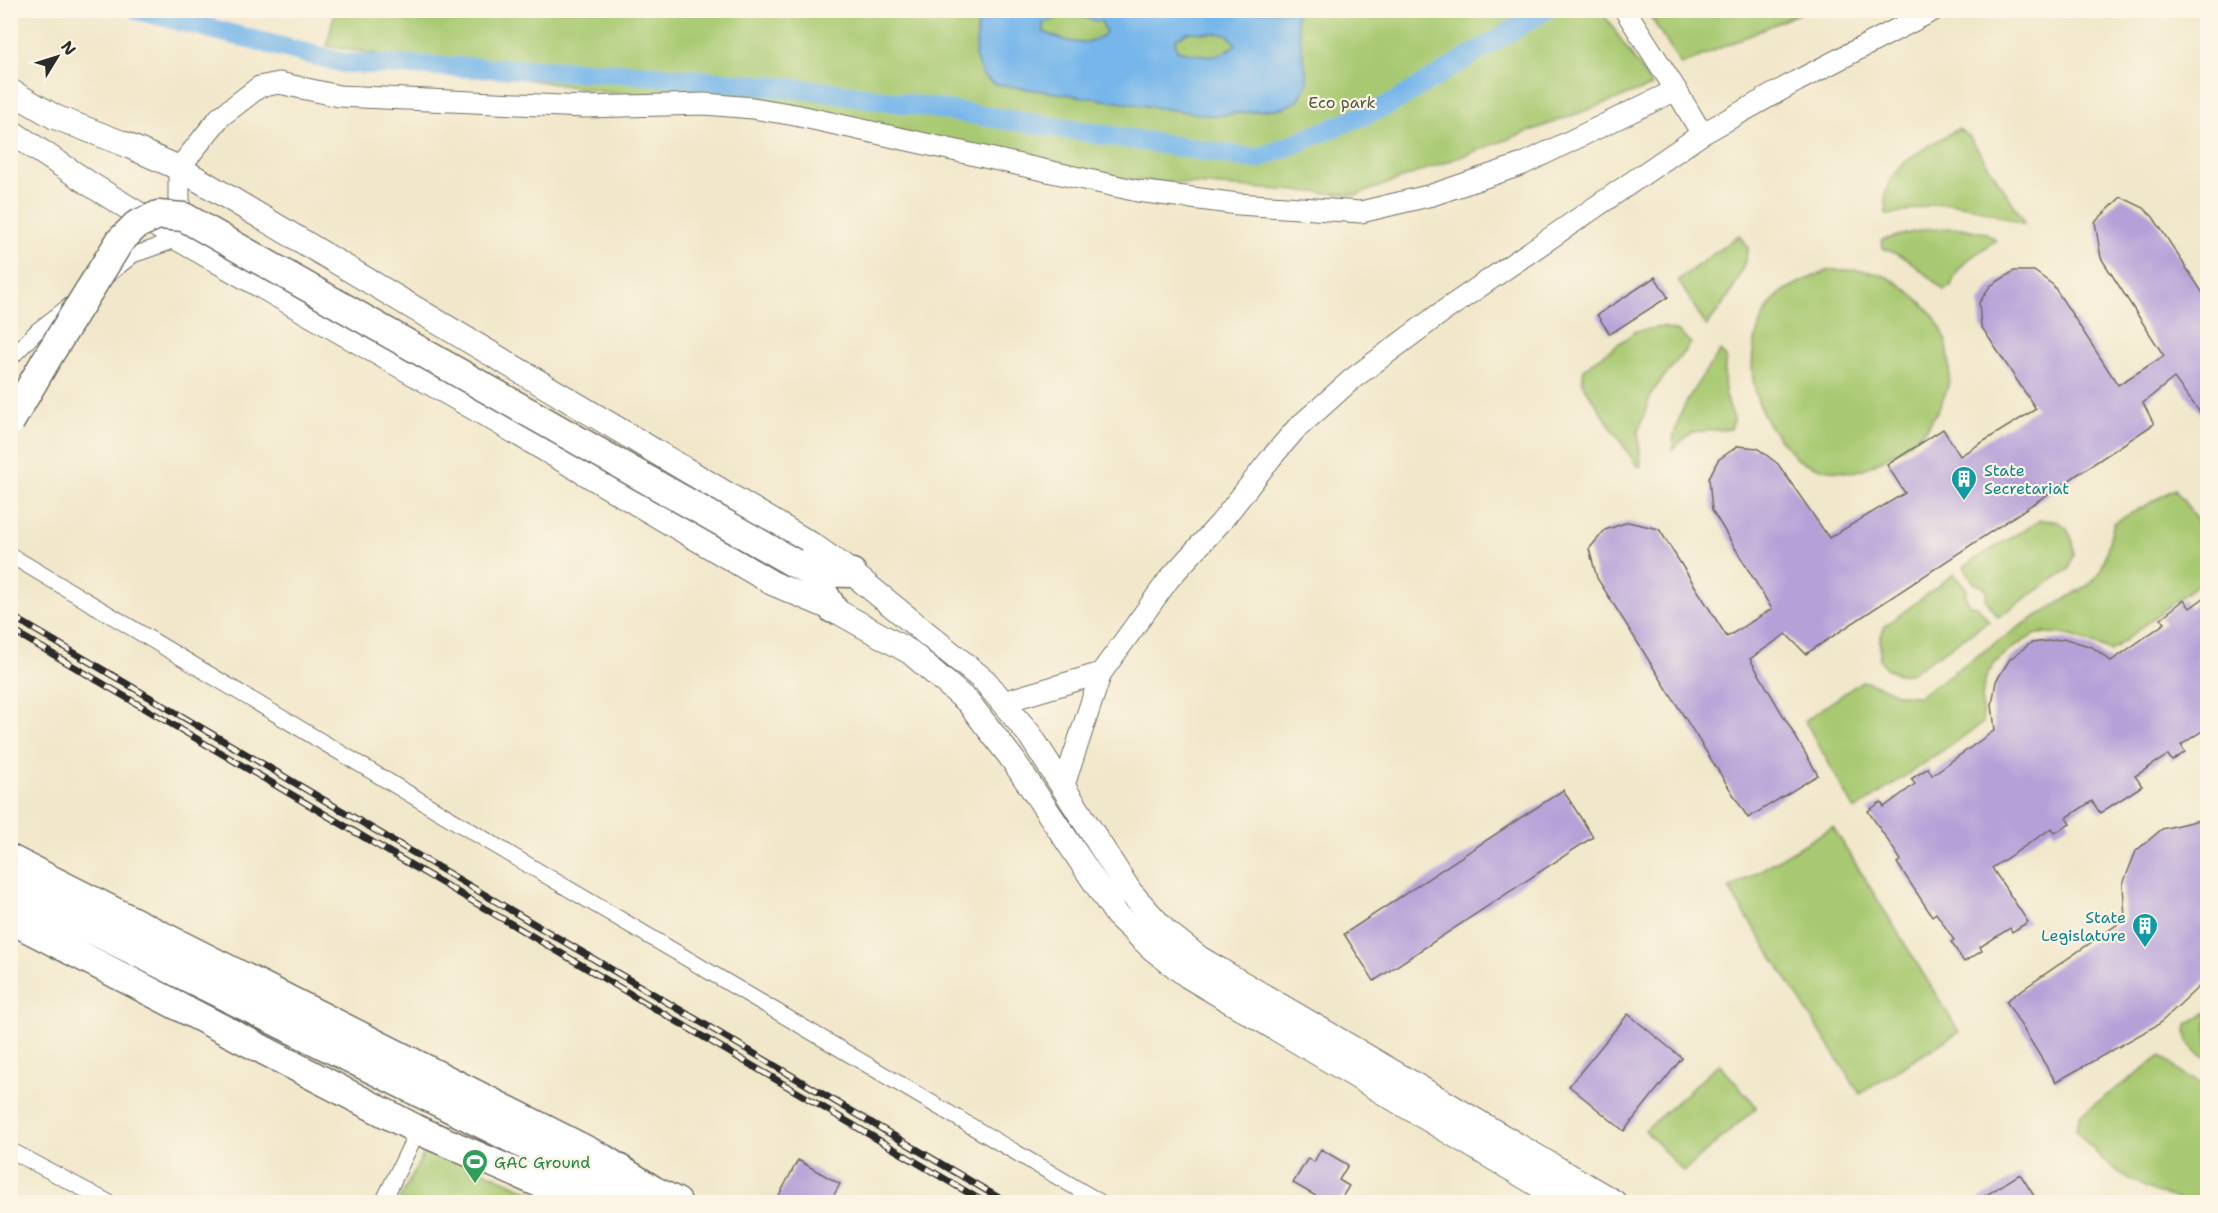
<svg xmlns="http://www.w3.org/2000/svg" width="2218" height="1213" font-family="'Shantell Sans',sans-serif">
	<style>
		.green { fill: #a8c971; stroke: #6a7a4e; stroke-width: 1.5 }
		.water { fill: #76b6ea; stroke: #50708a; stroke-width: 1.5; fill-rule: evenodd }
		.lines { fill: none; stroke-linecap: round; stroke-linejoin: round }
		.canal { stroke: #76b6ea; stroke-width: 20 }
		.building { fill: #b6a0d8 }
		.street-casing { stroke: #706d63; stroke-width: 17 }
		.secondary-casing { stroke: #706d63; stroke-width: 23 }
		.primary-casing { stroke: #706d63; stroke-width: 26 }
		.highway-casing { stroke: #706d63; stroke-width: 31 }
		.street { stroke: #fff; stroke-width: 15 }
		.secondary { stroke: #fff; stroke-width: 21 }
		.primary { stroke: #fff; stroke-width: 24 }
		.highway { stroke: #fff; stroke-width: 28 }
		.rail-casing { stroke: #2b2b2b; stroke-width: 7 }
		.rail { stroke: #fcf5e5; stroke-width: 4.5; stroke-dasharray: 14; stroke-linecap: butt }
		.highway-bridge-casing { stroke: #706d63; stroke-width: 31; stroke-linecap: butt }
		.highway-bridge { stroke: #fff; stroke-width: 28 }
		.labels { text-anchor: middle; stroke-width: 4.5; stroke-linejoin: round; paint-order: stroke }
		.park-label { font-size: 16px; fill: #505a40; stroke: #fcf5e5 }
		.culture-label { font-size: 16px; fill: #0d838f; stroke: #fcf5e5; text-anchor: start }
		.leisure-label { font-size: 16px; fill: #27864d; stroke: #fcf5e5; text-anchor: start }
	</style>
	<rect width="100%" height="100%" fill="#fcf5e5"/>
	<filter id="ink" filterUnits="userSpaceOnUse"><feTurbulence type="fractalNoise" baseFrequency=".0167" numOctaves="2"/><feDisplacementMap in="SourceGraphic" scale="12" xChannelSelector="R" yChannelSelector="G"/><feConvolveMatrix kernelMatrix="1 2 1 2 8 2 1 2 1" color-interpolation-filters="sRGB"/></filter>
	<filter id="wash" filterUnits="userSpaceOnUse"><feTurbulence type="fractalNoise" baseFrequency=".008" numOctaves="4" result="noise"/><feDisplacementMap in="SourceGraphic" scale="24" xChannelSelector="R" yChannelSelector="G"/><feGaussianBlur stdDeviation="1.35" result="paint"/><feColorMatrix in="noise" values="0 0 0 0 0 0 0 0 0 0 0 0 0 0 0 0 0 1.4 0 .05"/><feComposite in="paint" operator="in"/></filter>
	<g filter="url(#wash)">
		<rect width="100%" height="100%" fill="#f1e7ca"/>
		<!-- green -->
		<path class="green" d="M 335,10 L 1601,10 L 1652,86 L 1357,195 L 1134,180 L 327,46 Z
			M 1647,11 L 1805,11 L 1681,65 Z
			M 1958,129 L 1969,136 L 2022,217 L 2024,224 C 1996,215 1966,201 1936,204 C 1919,206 1903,215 1886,215 C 1886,208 1884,198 1886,191 C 1893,162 1934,143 1958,129 Z
			M 1960,228 L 1986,233 L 1996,240 C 1977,255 1958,261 1951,286 L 1944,290 L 1906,258 L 1883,248 L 1882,240 L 1926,229 Z
			M 1739,235 L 1748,248 C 1741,282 1727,300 1706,326 L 1678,280 Z
			M 1829,270 C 1848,270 1869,269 1887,277 C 1904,285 1931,309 1940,326 C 1949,343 1953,374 1946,392 C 1935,423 1920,438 1891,455 C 1879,462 1864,471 1850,472 C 1835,472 1810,467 1797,459 C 1793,456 1789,449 1785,445 C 1753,412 1744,367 1760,324 C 1764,314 1771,301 1780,294 C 1794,283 1813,277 1829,270 Z
			M 1663,327 L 1678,332 L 1691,343 L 1652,392 L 1638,432 L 1641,466 L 1637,466 L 1582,383 L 1584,369 L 1636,331 Z
			M 1720,351 L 1726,357 C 1724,370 1723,384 1726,396 C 1730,411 1736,414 1731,429 L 1692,432 L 1672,450 C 1675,411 1698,382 1720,351 Z
			M 2175,489 L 2207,534 L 2207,577 L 2111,651 C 2089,642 2063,629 2038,634 C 2032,635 2024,641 2018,645 C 1984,665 1979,685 1983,723 L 1855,810 L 1805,721 L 1862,681 C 1885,685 1891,697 1919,696 L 2019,627 L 2090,584 C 2107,569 2107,544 2114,523 Z
			M 2040,520 L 2057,521 L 2066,527 L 2073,541 L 2074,554 L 2069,569 L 1998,617 L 1986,600 L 1987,589 L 1973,582 L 1964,566 Z
			M 1954,574 L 1967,589 L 1965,594 L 1969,605 L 1977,606 L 1989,621 L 1911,673 L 1898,674 L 1886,668 L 1880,659 L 1880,639 L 1885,626 Z
			M 1833,827 L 1959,1032 L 1860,1094 L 1729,889 Z
			M 2207,1012 L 2207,1058 C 2191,1052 2184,1040 2187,1024 Z
			M 2161,1056 L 2185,1076 L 2207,1086 L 2207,1202 C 2173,1203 2136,1186 2108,1164 C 2097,1155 2086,1141 2076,1130 L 2080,1115 Z
			M 1719,1064 L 1757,1107 L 1683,1172 L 1645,1130 Z
			M 428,1146 L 553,1202 L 398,1202 Z"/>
		<!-- water -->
		<path class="water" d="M 979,11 L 1295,11 L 1308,82 L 1298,101 L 1283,108 L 1215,116 L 994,84 L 982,75 L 975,56 ZM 1068,14 L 1102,22 L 1106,33 C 1085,49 1066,42 1044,32 L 1043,23 ZM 1189,32 L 1227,34 L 1236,44 C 1218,61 1200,56 1177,50 L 1175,39 Z"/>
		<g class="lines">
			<!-- canal -->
			<path class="canal" d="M 138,10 L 344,63 L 624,73 L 831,92 L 1257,159 L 1389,105 L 1546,10"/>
		</g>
		<g id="blocks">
			<!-- building -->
			<path class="building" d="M 2121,197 L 2144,208 L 2153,217 L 2208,301 L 2208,423 L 2174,378 L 2143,403 L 2154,424 L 1806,654 L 1786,634 L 1750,659 L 1818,775 L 1748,818 L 1597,578 L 1589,549 L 1605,530 L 1628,522 L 1659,529 L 1727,637 L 1772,609 L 1712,510 L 1709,478 L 1718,460 L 1738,446 L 1757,448 L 1778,464 L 1829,538 L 1905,493 L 1887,465 L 1943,429 L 1960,456 L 2036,409 L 1981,326 L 1979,303 L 1990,286 L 2014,271 L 2034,271 L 2053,285 L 2118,385 L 2164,356 L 2101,258 L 2095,222 Z
				M 1655,277 L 1668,297 L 1610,334 L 1597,315 Z
				M 2208,595 L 2208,727 L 2181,745 L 2185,752 L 2172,761 L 2168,755 L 2135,776 L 2142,786 L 2100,813 L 2092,801 L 2066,818 L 2070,824 L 2055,833 L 2052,828 L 1992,868 L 2028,922 L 2012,932 L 2010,928 L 1980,947 L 1982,951 L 1964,962 L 1951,942 L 1954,940 L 1936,913 L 1932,916 L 1897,863 L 1901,860 L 1868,811 L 1881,802 L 1884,807 L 1915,784 L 1911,779 L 1928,768 L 1932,775 L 1995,730 L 1992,705 L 1996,681 L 2010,659 L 2031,643 L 2066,639 L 2092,647 L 2111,661 L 2165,623 L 2161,618 L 2184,600 L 2190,608 Z
				M 1563,790 L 1593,837 L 1374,981 L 1344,934 Z
				M 2208,818 L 2208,978 L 2159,1024 L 2056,1082 L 2006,1001 L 2125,919 L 2123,884 L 2136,851 L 2162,829 Z
				M 1628,1014 L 1682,1058 L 1624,1131 L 1569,1086 Z
				M 1321,1149 L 1348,1165 L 1339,1180 L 1349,1186 L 1339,1202 L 1326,1202 L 1293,1183 L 1308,1158 L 1314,1162 Z
				M 798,1160 L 840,1184 L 830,1202 L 782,1202 L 777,1199 Z
				M 2020,1174 L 2038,1202 L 1975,1202 Z"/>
		</g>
	</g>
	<g filter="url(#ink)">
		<use href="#blocks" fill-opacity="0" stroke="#706d63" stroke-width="1.5"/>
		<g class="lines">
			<defs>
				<path id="street" d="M 108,275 L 133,255 L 179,239
					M 10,359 L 38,330 L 73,303
					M 10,555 L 518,859 L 1100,1202
					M 10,1150 L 108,1202
					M 383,1202 L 418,1130"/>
				<path id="secondary" d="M 1625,10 L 1676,90 L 1702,134
					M 179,230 L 179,168 L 220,117 L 259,87 L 279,83 L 339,96 L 584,107 L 705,104 L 753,108 L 795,115 L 1138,191 L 1238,204 L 1361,212 L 1432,195 L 1523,164 L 1676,90
					M 1003,702 L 1101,673
					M 1063,788 L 1101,673 L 1169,579 L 1221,522 L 1271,458 L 1296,429 L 1321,407 L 1351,380 L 1438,315 L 1702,134 L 1797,81 L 1934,10"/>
				<path id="primary" d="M 10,91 L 55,117 L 122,143 L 179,168 L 814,546 L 852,573 L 985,681 L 1030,735 L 1130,892 L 1165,931 L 1199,958 L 1614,1202
					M 10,131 L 93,186 L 179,239 L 492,418 L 772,583 L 833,609 L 910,652 L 968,702 L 1013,760 L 1117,915 L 1153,949 L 1188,976 L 1567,1202"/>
				<path id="highway" d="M 794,563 L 811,572 L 852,573
					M 811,572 L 833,609
					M 10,859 L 602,1158 L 653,1190 L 677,1202
					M 10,889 L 607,1186 L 649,1190
					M 10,919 L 418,1130 L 583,1202"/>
			</defs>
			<!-- street casing -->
			<use href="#street" class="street-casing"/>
			<!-- secondary casing -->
			<use href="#secondary" class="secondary-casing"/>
			<!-- primary casing -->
			<use href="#primary" class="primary-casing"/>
			<!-- highway casing -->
			<use href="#highway" class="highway-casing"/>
			<!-- street -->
			<use href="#street" class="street"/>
			<!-- secondary -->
			<use href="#secondary" class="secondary"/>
			<!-- primary -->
			<use href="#primary" class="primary"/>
			<!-- highway -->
			<use href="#highway" class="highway"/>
			<defs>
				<path id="rail" d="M 10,615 L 1006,1202
					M 10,629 L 984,1202"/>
			</defs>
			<!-- rail casing -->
			<use href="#rail" class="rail-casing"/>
			<!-- rail -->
			<use href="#rail" class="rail"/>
			<defs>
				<path id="highway-bridge" d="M 10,422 L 49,355 L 120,241 L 136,225 L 158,215 L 184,217 L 794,563"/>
			</defs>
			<!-- highway-bridge casing -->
			<use href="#highway-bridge" class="highway-bridge-casing"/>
			<!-- highway-bridge -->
			<use href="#highway-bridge" class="highway-bridge"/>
		</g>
	</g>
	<!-- icons -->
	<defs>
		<symbol id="building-pin" viewBox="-11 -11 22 30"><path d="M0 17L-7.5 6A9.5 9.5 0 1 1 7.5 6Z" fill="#0f9aa8" stroke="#fcf5e5"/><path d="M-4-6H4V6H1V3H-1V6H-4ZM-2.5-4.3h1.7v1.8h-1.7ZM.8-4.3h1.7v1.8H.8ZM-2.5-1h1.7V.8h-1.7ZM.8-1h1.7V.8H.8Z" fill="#fff"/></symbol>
		<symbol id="stadium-pin" viewBox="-11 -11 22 30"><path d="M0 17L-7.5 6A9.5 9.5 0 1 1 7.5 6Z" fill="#2e9e5b" stroke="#fcf5e5"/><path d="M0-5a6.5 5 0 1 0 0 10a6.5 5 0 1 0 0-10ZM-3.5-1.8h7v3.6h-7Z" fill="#fff"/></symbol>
	</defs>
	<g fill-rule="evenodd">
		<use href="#building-pin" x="1949" y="464" width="30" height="40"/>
		<use href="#building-pin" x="2130" y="911" width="30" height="40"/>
		<use href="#stadium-pin" x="460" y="1147" width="30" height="40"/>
	</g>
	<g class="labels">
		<!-- park labels -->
		<g class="park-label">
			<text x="1342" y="108">Eco park</text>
		</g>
		<!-- culture labels -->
		<g class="culture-label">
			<text x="1984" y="476">State<tspan x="1984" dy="18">Secretariat</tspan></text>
			<text x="2126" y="923" text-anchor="end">State<tspan x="2126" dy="18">Legislature</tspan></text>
		</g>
		<!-- leisure labels -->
		<g class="leisure-label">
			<text x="494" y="1168">GAC Ground</text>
		</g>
	</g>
	<!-- margin -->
	<rect width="2218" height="1213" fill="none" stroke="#fcf5e5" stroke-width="36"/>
	<!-- north arrow -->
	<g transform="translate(57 57) rotate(52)" stroke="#fcf5e5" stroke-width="4.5" paint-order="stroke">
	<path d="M0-4.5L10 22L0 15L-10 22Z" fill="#2b2b2b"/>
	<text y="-9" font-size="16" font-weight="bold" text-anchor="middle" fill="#2b2b2b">N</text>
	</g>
</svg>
